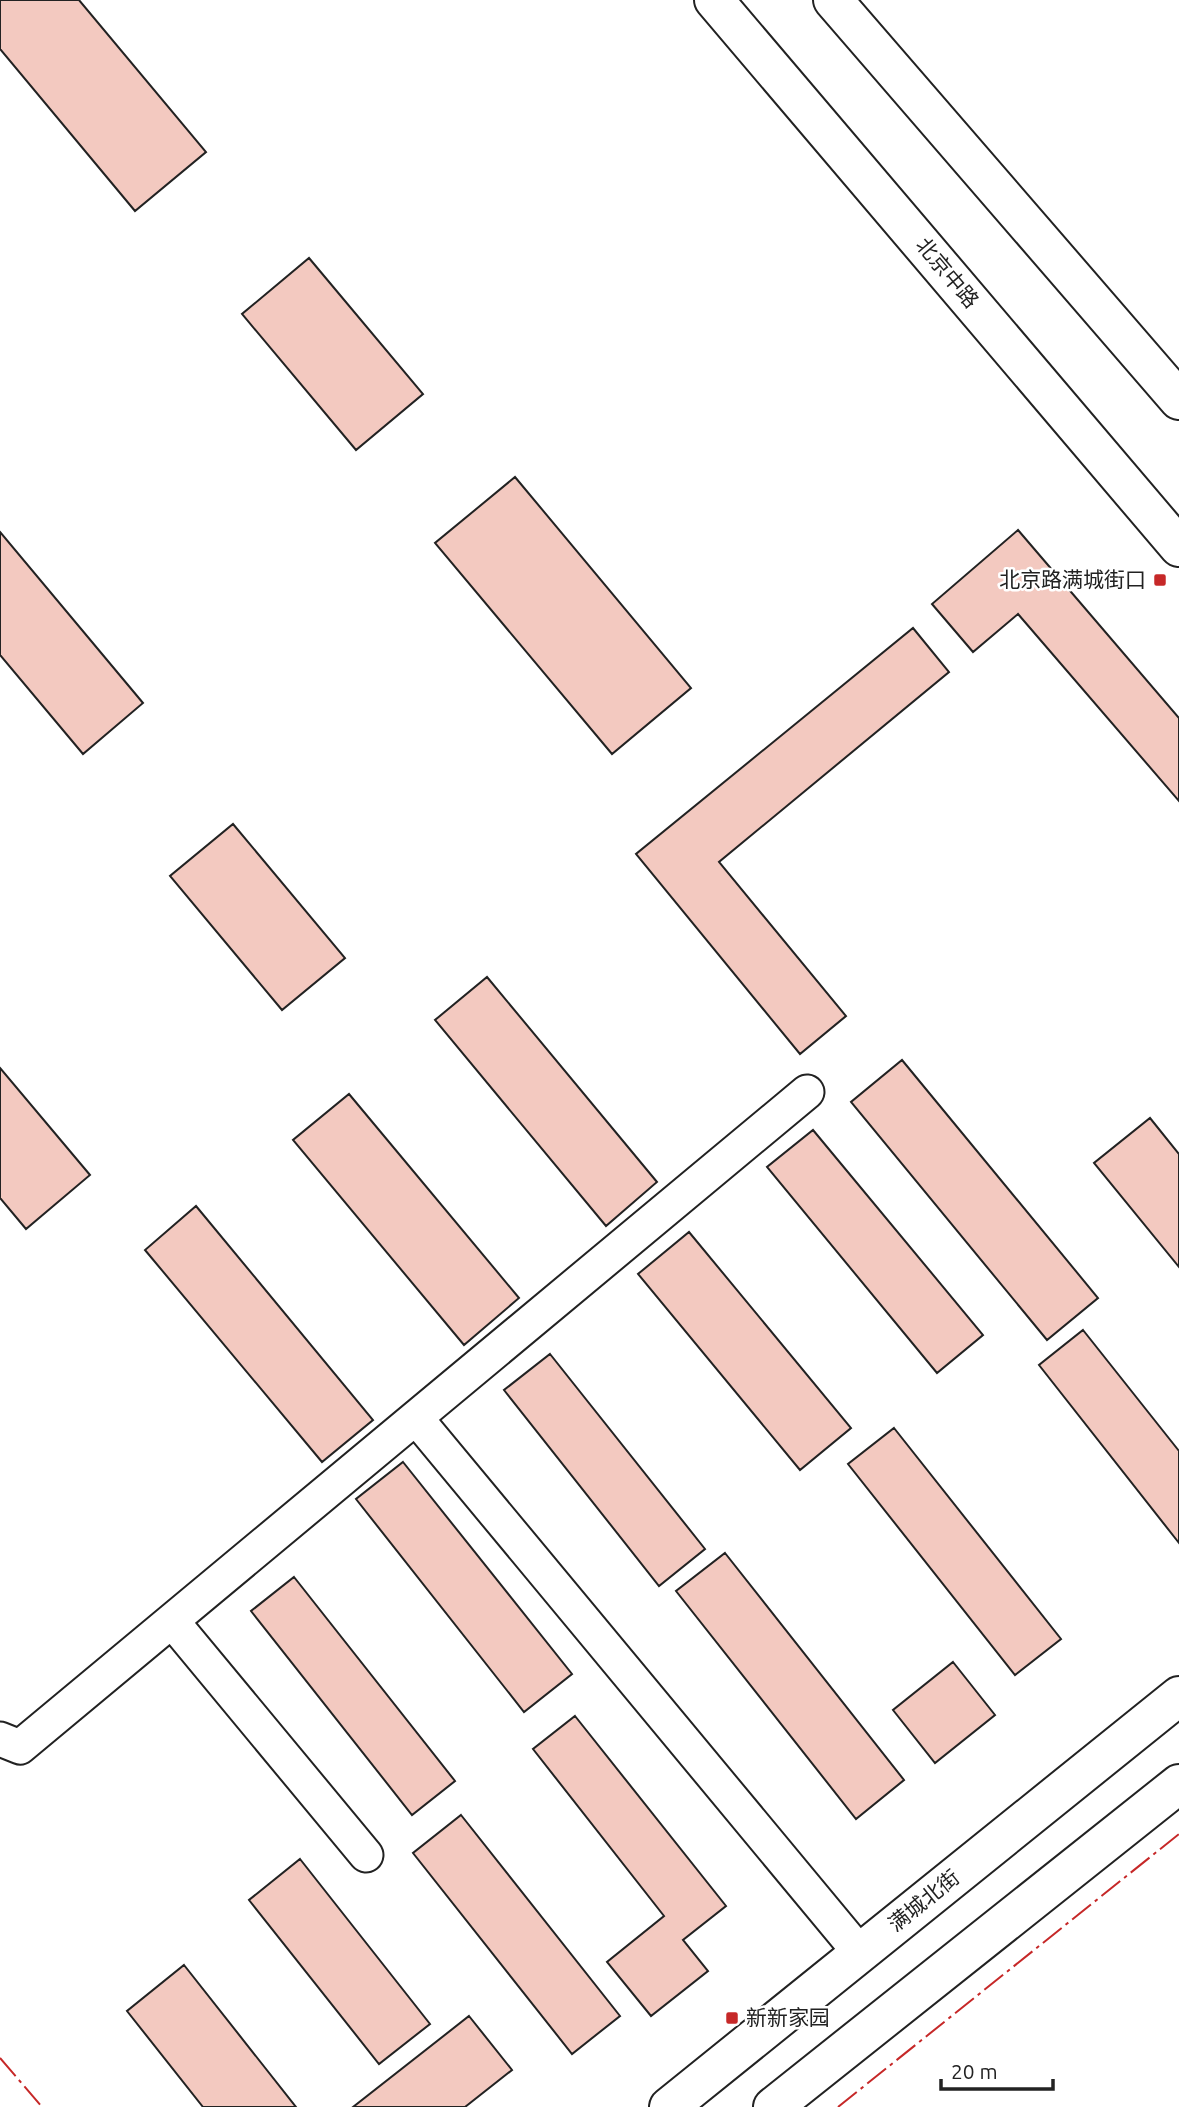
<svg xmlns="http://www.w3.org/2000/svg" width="1179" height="2107" font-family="Ubuntu,'Noto Sans SC',sans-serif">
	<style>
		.building { fill: #f3c9c0; stroke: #222; stroke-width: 2 }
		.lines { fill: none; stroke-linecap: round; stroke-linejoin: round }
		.minor-casing { stroke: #222; stroke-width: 37 }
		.secondary-casing { stroke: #222; stroke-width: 42 }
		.primary-casing { stroke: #222; stroke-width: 42 }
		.minor { stroke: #fff; stroke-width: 33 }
		.secondary { stroke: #fff; stroke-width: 38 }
		.primary { stroke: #fff; stroke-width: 38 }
		.power { stroke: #c62828; stroke-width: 2; stroke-dasharray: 24 5 3.5 5; stroke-linecap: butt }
		.poi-dot { fill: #c62828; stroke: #fff; stroke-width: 2.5 }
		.labels { text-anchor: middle; stroke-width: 5; stroke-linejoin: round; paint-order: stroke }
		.street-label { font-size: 21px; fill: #222; stroke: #fff }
		.poi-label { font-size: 21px; fill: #222; stroke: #fff; text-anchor: end }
	</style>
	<rect width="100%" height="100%" fill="#fff"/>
	<!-- building -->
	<path class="building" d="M 0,0 L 79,0 L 206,152 L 135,211 L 0,49 Z
		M 309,258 L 423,394 L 356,450 L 242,314 Z
		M 515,477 L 691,688 L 612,754 L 435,543 Z
		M 1018,530 L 1179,718 L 1179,801 L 1018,614 L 973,652 L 932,604 Z
		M 0,532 L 143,703 L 83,754 L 0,655 Z
		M 913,628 L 949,672 L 719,862 L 846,1016 L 800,1054 L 636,854 Z
		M 233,824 L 345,958 L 282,1010 L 170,876 Z
		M 487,977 L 657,1182 L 606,1226 L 435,1020 Z
		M 902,1060 L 1098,1298 L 1047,1340 L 851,1102 Z
		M 0,1068 L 90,1175 L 26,1229 L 0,1198 Z
		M 349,1094 L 519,1298 L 464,1345 L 293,1140 Z
		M 1150,1118 L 1179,1154 L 1179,1267 L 1094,1163 Z
		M 813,1130 L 983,1335 L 937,1373 L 767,1167 Z
		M 196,1206 L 373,1420 L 322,1462 L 145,1250 Z
		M 689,1232 L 851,1428 L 800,1470 L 638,1274 Z
		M 1083,1330 L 1179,1451 L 1179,1543 L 1039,1365 Z
		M 550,1354 L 705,1549 L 659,1586 L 504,1390 Z
		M 894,1428 L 1061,1639 L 1015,1675 L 848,1464 Z
		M 403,1462 L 572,1674 L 524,1712 L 356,1499 Z
		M 725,1553 L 904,1780 L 856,1819 L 676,1591 Z
		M 294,1577 L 455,1781 L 412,1815 L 251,1611 Z
		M 953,1662 L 995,1715 L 935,1763 L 893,1710 Z
		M 575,1716 L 726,1906 L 683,1940 L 708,1971 L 651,2016 L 607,1962 L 664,1916 L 533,1749 Z
		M 461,1815 L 620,2016 L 572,2054 L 413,1853 Z
		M 300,1859 L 430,2024 L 379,2064 L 249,1900 Z
		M 184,1965 L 296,2107 L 203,2107 L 127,2011 Z
		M 469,2016 L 512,2070 L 465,2107 L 353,2107 Z"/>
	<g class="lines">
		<defs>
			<path id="minor" d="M 416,1418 L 860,1953
				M 172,1621 L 366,1855
				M 0,1739 L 20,1747 L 807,1092"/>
			<path id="secondary" d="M 669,2107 L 1179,1696
				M 773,2107 L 1179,1784"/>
			<path id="primary" d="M 714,0 L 1179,547
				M 833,0 L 1179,400"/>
		</defs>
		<!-- minor casing -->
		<use href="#minor" class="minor-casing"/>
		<!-- secondary casing -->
		<use href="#secondary" class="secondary-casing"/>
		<!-- primary casing -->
		<use href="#primary" class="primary-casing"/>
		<!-- minor -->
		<use href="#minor" class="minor"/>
		<!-- secondary -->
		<use href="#secondary" class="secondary"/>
		<!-- primary -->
		<use href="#primary" class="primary"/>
		<!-- power -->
		<path class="power" d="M 0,2058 L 42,2107
			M 838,2107 L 1179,1834"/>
	</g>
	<!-- markers -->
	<g class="poi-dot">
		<rect x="1153" y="573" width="14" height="14" rx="3.5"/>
		<rect x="725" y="2011" width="14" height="14" rx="3.5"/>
	</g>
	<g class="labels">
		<!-- street labels -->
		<g class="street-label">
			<text transform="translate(947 273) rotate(50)" y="7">北京中路</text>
			<text transform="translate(924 1901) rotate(-39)" y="7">满城北街</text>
		</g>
		<!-- poi labels -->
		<g class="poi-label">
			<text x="1146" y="587">北京路满城街口</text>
			<text x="746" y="2025" text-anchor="start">新新家园</text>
		</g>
	</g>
	<!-- scale -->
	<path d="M941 2079v10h112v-10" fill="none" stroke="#222222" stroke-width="3.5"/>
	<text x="951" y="2079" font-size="21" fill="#222222" stroke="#ffffff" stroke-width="5" paint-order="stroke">20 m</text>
</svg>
